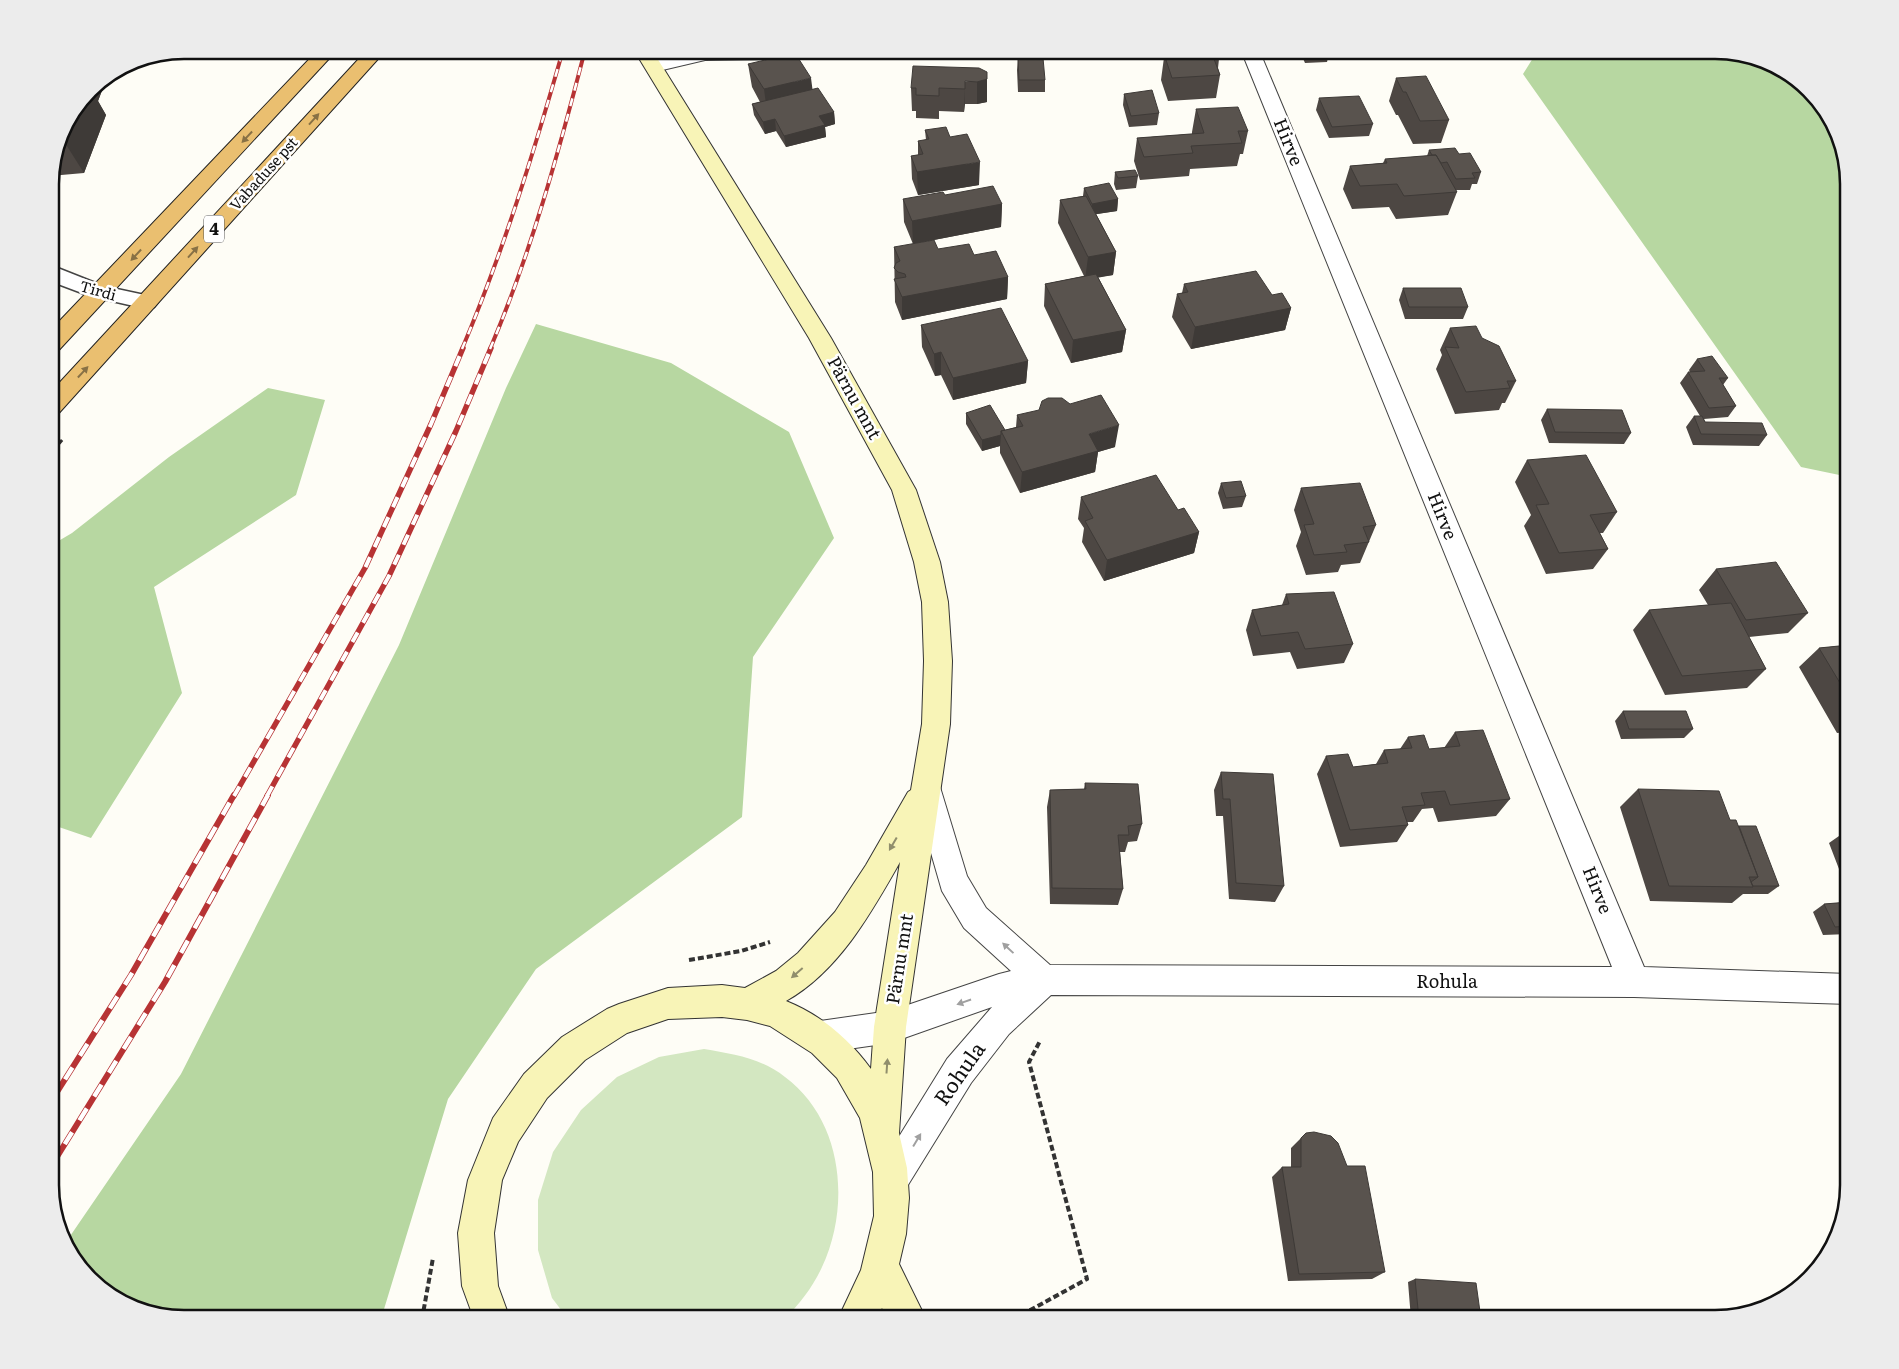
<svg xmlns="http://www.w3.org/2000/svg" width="1899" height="1369" font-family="Literata,serif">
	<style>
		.green { fill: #d3e7c1 }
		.forest { fill: #b7d7a1 }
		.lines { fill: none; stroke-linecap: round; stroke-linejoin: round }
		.service-casing { stroke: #444; stroke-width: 3 }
		.minor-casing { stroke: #444; stroke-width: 2 }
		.secondary-casing { stroke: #333; stroke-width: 2 }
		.trunk-casing { stroke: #222; stroke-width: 2 }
		.path-far1 { stroke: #333; stroke-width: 3; stroke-dasharray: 4.5 2.5; stroke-linecap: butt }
		.path { stroke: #333; stroke-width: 4; stroke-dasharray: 6 3; stroke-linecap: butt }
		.service { fill: #fff; fill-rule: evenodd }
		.minor { fill: #fff; fill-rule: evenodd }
		.secondary { fill: #f8f4b7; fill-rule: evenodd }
		.trunk { fill: #eabf70; fill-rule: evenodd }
		.rail-far2-casing { stroke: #b73334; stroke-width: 4 }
		.rail-far1-casing { stroke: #b73334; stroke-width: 5.5 }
		.rail-casing { stroke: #b73334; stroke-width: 6 }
		.rail-far2 { stroke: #fff; stroke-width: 2.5; stroke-dasharray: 8; stroke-linecap: butt }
		.rail-far1 { stroke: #fff; stroke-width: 4; stroke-dasharray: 11; stroke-linecap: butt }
		.rail { stroke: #fff; stroke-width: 4.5; stroke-dasharray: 14; stroke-linecap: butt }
		.wall { fill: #4d4743 }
		.shaded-wall { fill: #3e3a37 }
		.building { fill: #59534e; stroke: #3e3a37 }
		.oneway { fill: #887145 }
		.oneway2 { fill: #908e6c }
		.oneway3 { fill: #a0a0a0 }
		.labels { text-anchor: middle; stroke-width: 5; stroke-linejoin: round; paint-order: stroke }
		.far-street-label { font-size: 15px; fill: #111; stroke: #fff }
		.shield { fill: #fff; stroke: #585858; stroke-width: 1 }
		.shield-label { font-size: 16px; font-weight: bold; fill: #111 }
		.street-label { font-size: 18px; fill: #111; stroke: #fff }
		.near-street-label { font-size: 21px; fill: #111; stroke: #fff }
		.rim { fill: none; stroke: #111; stroke-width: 2.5 }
	</style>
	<rect width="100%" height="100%" fill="#fefdf6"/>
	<!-- green -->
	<path class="green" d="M 704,1049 C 733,1054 761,1058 785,1077 C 843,1120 851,1205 822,1267 C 813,1287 800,1303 785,1319 L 568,1319 L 552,1298 L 538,1250 L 538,1200 L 553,1152 L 581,1110 L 617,1077 L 659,1057 Z"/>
	<!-- forest -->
	<path class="forest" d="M 1538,50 L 1715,50 L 1758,57 L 1796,77 L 1835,124 L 1849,184 L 1849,477 L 1801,467 L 1523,74 Z
		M 536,324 L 671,363 L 789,432 L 834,538 L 753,657 L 742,817 L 536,969 L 448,1099 L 381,1319 L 184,1319 L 141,1312 L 103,1292 L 64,1245 L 181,1074 L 399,645 L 506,388 Z
		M 268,388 L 325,400 L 296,495 L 154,587 L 182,693 L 91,838 L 50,824 L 50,546 L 72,533 L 169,457 Z"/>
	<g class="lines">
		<defs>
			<path id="service" d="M 50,265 L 103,286 L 154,297 L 158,302 L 154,307 L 147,309 L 90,296 L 50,281 Z"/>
			<path id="minor" d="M 698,50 L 995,50 L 993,54 L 986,56 L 705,60 L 654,72 L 647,70 L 645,66 L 647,62 Z
				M 1241,50 L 1259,50 L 1644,967 L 1849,974 L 1849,1004 L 1634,997 L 1051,995 L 1009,1034 L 971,1083 L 903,1193 L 891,1198 L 879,1193 L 874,1181 L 879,1169 L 947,1059 L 992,1007 L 890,1043 L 820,1053 L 808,1048 L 804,1037 L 808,1026 L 820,1021 L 890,1011 L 999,974 L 1011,971 L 964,928 L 942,891 L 912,787 L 916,778 L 926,774 L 936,778 L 940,787 L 967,876 L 986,908 L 1050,965 L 1612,967 Z"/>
			<path id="secondary" d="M 634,50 L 652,50 L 831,338 L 916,490 L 940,562 L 948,602 L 952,661 L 950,724 L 906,1027 L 899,1133 L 907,1168 L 909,1198 L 906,1234 L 899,1264 L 926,1319 L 887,1319 L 882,1308 L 876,1319 L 838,1319 L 861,1270 L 874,1216 L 873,1172 L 860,1118 L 837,1078 L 812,1053 L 770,1026 L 747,1020 L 722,1017 L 668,1019 L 627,1033 L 585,1060 L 547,1098 L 518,1142 L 502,1180 L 494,1233 L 498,1286 L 510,1319 L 474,1319 L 462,1286 L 458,1233 L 468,1180 L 493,1118 L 524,1074 L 562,1037 L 607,1009 L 619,1004 L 668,988 L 722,985 L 745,988 L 776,971 L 798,953 L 835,912 L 866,865 L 908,792 L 911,790 L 922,724 L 924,661 L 922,602 L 914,562 L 892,490 L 809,338 ZM 900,862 L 874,1027 L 871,1069 C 849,1039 821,1015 786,1001 C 839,971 871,913 900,862 Z"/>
			<path id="trunk" d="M 318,50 L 337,50 L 58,351 L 50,353 L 50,331 Z
				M 367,50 L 386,50 L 58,414 L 50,416 L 50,393 Z"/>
		</defs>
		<!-- service casing -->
		<use href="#service" class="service-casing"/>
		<!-- minor casing -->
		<use href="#minor" class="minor-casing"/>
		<!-- secondary casing -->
		<use href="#secondary" class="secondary-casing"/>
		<!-- trunk casing -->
		<use href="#trunk" class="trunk-casing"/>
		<!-- path-far1 -->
		<path class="path-far1" d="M 50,454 L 63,439"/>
		<!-- path -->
		<path class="path" d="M 689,960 L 741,951 L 770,942
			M 422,1319 L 433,1258
			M 1014,1319 L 1087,1279 L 1029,1062 L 1040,1041"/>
		<!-- service -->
		<use href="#service" class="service"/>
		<!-- minor -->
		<use href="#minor" class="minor"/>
		<!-- secondary -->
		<use href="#secondary" class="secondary"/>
		<!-- trunk -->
		<use href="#trunk" class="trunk"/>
		<defs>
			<path id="rail-far2" d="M 462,349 C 503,252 534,152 563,50
				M 490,349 C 531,253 559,151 585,50"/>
			<path id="rail-far1" d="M 234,796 L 365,568 L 431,424 L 463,348
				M 267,796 L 389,576 L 456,431 L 491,348"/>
			<path id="rail" d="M 50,1103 L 131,975 L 234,795
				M 50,1168 L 165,982 L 268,795"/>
		</defs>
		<!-- rail-far2 casing -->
		<use href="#rail-far2" class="rail-far2-casing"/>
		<!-- rail-far1 casing -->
		<use href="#rail-far1" class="rail-far1-casing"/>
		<!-- rail casing -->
		<use href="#rail" class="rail-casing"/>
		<!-- rail-far2 -->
		<use href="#rail-far2" class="rail-far2"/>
		<!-- rail-far1 -->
		<use href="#rail-far1" class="rail-far1"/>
		<!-- rail -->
		<use href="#rail" class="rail"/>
	</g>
	<!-- wall -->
	<path class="wall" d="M 1165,50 L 1216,50 L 1219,59 L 1218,68 L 1220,75 L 1216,98 L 1168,101 L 1161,80 Z
		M 1300,50 L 1330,50 L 1327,62 L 1305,63 L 1300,52 Z
		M 1018,58 L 1045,80 L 1045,92 L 1018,92 L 1017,70 Z
		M 748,64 L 812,89 L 834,112 L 835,124 L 825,127 L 826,137 L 786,147 L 776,131 L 765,134 L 754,115 L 752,104 L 760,102 L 752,87 Z
		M 1396,78 L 1449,120 L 1441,143 L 1413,144 L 1398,115 L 1396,115 L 1389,101 Z
		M 987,79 L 987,102 L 977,104 L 965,104 L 964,112 L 939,111 L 939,119 L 916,118 L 916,111 L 912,111 L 911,88 Z
		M 106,80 L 98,101 L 106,115 L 84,173 L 50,176 L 60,132 Z
		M 1124,94 L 1159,113 L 1157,125 L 1129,127 L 1123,105 Z
		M 1319,98 L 1373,124 L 1369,136 L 1329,138 L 1316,110 Z
		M 1196,109 L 1248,131 L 1243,154 L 1240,154 L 1237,166 L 1190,169 L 1189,176 L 1140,180 L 1134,161 L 1137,138 L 1192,134 L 1192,132 Z
		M 925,130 L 950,137 L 979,185 L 918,195 L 912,179 L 911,156 L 918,155 L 918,141 L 926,140 Z
		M 1429,150 L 1459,154 L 1481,172 L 1477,184 L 1472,184 L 1470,190 L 1456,190 L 1457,192 L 1448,215 L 1396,219 L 1389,207 L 1352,209 L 1343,189 L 1350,166 L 1383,163 L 1385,159 L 1427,156 Z
		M 1115,172 L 1138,176 L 1136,188 L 1116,190 L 1114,184 Z
		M 1084,188 L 1118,199 L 1117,211 L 1096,214 L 1116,252 L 1113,275 L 1098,277 L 1126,330 L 1122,352 L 1071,363 L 1044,306 L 1045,284 L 1084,276 L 1058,223 L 1060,200 L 1083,196 Z
		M 903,199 L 1002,204 L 1001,227 L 913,244 L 904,222 Z
		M 894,247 L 938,249 L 974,255 L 1008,277 L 1007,299 L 902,320 L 895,302 Z
		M 1184,284 L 1272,295 L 1291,308 L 1285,330 L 1191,349 L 1172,317 L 1177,294 L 1182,293 Z
		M 1403,288 L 1468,307 L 1463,319 L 1405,319 L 1399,300 Z
		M 921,325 L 1028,361 L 1026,383 L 953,400 L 941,375 L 935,376 L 922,347 Z
		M 1450,328 L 1482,338 L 1516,381 L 1505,403 L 1502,403 L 1499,410 L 1455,414 L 1436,369 L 1442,355 L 1440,350 Z
		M 1697,359 L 1728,378 L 1723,385 L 1736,406 L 1728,417 L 1704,419 L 1705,422 L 1767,435 L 1759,446 L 1693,445 L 1686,427 L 1694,416 L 1700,416 L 1680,383 L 1688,372 L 1690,372 L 1689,370 Z
		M 1547,409 L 1631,433 L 1624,444 L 1549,443 L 1541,420 Z
		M 966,413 L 1005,430 L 1016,427 L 1017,415 L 1115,447 L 1098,452 L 1095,472 L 1020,493 L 1000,453 L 1000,446 L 982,451 L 966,424 Z
		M 1527,460 L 1617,512 L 1603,533 L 1600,533 L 1608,549 L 1593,569 L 1546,574 L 1524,526 L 1531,515 L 1515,482 Z
		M 1221,483 L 1246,496 L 1242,507 L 1223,509 L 1218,493 Z
		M 1301,488 L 1376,525 L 1360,563 L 1341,565 L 1338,572 L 1306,575 L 1296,546 L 1301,532 L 1294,510 Z
		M 1081,497 L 1178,510 L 1199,532 L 1194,553 L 1104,581 L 1082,542 L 1084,528 L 1078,519 Z
		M 1716,569 L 1808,613 L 1788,633 L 1749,637 L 1766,669 L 1747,688 L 1665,695 L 1633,630 L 1649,610 L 1708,605 L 1699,590 Z
		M 1286,594 L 1353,644 L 1344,663 L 1297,669 L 1290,652 L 1253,656 L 1246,630 L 1252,610 L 1282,605 Z
		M 1849,645 L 1849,732 L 1837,733 L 1799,667 L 1819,648 Z
		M 1623,711 L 1693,729 L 1684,738 L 1621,739 L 1615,721 Z
		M 1455,732 L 1510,799 L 1496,816 L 1438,822 L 1433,808 L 1422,809 L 1413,822 L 1407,822 L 1408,825 L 1397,842 L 1340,847 L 1317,774 L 1326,756 L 1353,767 L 1376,764 L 1384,750 L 1400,749 L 1408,737 L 1429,749 L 1444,748 Z
		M 1221,772 L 1284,886 L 1275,902 L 1229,899 L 1223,816 L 1216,816 L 1214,790 Z
		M 1085,783 L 1142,824 L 1137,841 L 1128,842 L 1125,852 L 1120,852 L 1123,889 L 1118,905 L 1050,904 L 1047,807 L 1050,790 L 1084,789 Z
		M 1638,789 L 1730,820 L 1739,826 L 1779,886 L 1768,894 L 1743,894 L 1732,903 L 1650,901 L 1620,807 Z
		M 1849,829 L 1849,895 L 1829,843 Z
		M 1849,902 L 1849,934 L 1823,935 L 1813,912 L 1824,904 Z
		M 1301,1138 L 1385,1272 L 1372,1279 L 1288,1281 L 1272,1177 L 1282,1167 L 1291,1167 L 1291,1148 Z
		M 1415,1279 L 1481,1319 L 1411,1319 L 1408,1282 Z
		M 1622,1315 L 1662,1319 L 1611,1319 L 1611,1318 Z
		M 1685,1316 L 1715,1319 L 1674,1319 Z"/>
	<!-- shaded-wall -->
	<path class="shaded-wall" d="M 811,78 L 814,101 L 767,112 L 764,89 Z
		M 105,79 L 106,80 L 98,101 L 106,115 L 84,173 L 60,135 L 60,132 L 89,89 Z
		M 987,79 L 987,102 L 977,104 L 977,82 Z
		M 965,81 L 965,104 L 964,112 L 965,89 Z
		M 834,112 L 835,124 L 825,127 L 826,137 L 786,147 L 784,136 L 819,116 Z
		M 775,119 L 776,131 L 765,134 L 763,122 Z
		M 980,162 L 979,185 L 918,195 L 917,172 Z
		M 1118,199 L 1117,211 L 1091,215 L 1092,204 Z
		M 1002,204 L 1001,227 L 913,244 L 912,221 Z
		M 1116,252 L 1113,275 L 1085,280 L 1088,257 Z
		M 1008,277 L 1007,299 L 902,320 L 902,297 Z
		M 1291,308 L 1285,330 L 1191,349 L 1195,327 Z
		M 1126,330 L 1122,352 L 1071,363 L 1073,340 Z
		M 941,352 L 941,375 L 935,376 L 934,354 Z
		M 1028,361 L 1026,383 L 953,400 L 953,378 Z
		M 1119,425 L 1115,447 L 1098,452 L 1095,472 L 1020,493 L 1022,472 L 1089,434 Z
		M 1001,435 L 1000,446 L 982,451 L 982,440 Z
		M 1199,532 L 1194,553 L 1104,581 L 1107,560 Z"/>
	<!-- building -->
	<path class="building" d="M 1167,50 L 1216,50 L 1219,59 L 1214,59 L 1220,75 L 1172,78 L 1165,57 L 1170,57 Z
		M 1308,50 L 1330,50 L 1308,52 Z
		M 795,53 L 811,78 L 764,89 L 748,64 Z
		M 1018,58 L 1043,58 L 1045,80 L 1019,80 Z
		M 913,66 L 979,68 L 987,72 L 987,79 L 977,82 L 965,81 L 965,89 L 939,88 L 939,96 L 916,95 L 916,88 L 911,88 Z
		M 1426,76 L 1449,120 L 1420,121 L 1406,92 L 1403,92 L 1396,78 Z
		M 818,88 L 834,112 L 819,116 L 825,125 L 784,136 L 775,119 L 763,122 L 752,104 Z
		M 1152,90 L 1159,113 L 1131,116 L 1124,94 Z
		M 1359,96 L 1373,124 L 1332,127 L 1319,98 Z
		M 1238,107 L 1248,131 L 1238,131 L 1242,143 L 1191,146 L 1193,153 L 1144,157 L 1137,138 L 1204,133 L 1196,109 Z
		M 946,127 L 950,137 L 967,134 L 980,162 L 917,172 L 911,156 L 923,154 L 918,141 L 929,139 L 925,130 Z
		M 1455,148 L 1459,154 L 1470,153 L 1481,172 L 1472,173 L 1475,178 L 1456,179 L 1447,162 L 1441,163 L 1436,155 L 1432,155 L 1429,150 Z
		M 1436,155 L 1457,192 L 1404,196 L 1397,184 L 1360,186 L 1350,166 L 1387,163 L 1385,159 Z
		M 1135,170 L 1138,176 L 1118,178 L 1115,172 Z
		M 1109,183 L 1118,199 L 1092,204 L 1084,188 Z
		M 993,186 L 1002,204 L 912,221 L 903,199 L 943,192 L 945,195 Z
		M 1086,196 L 1116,252 L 1088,257 L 1060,200 Z
		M 934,240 L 938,249 L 969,244 L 974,255 L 996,251 L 1008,277 L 902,297 L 894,279 L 906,277 L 905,274 L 898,272 L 894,268 L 896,263 L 900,261 L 894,247 Z
		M 1256,271 L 1272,295 L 1282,293 L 1291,308 L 1195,327 L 1177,294 L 1188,292 L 1184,284 Z
		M 1096,274 L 1126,330 L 1073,340 L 1045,284 Z
		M 1403,288 L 1461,288 L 1468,307 L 1409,307 Z
		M 1001,308 L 1028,361 L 953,378 L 941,352 L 934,354 L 921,325 Z
		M 1476,326 L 1482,338 L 1499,346 L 1516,381 L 1507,381 L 1510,388 L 1466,392 L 1445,347 L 1459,348 L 1450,328 Z
		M 1712,356 L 1728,378 L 1719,378 L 1736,406 L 1709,408 L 1688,372 L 1705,371 L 1697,359 Z
		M 1101,395 L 1119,425 L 1089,434 L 1098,451 L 1022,472 L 1001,431 L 1023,426 L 1017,415 L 1039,410 L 1042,401 L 1048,398 L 1062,398 L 1070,404 Z
		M 990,405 L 1005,430 L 1001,431 L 1001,435 L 982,440 L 966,413 Z
		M 1547,409 L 1622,410 L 1631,433 L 1555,432 Z
		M 1694,416 L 1702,416 L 1705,422 L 1762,423 L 1767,435 L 1701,434 Z
		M 1586,455 L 1617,512 L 1590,515 L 1608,549 L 1559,553 L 1536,505 L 1549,504 L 1527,460 Z
		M 1156,475 L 1178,510 L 1184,508 L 1199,532 L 1107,560 L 1085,521 L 1093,518 L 1081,497 Z
		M 1241,481 L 1246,496 L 1226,498 L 1221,483 Z
		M 1360,483 L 1376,525 L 1363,527 L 1369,542 L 1344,545 L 1347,552 L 1314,555 L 1304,525 L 1314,524 L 1301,488 Z
		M 1776,562 L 1808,613 L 1746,620 L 1716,569 Z
		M 1334,592 L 1353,644 L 1305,649 L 1298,632 L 1261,636 L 1252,610 L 1289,604 L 1286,594 Z
		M 1731,603 L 1766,669 L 1682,676 L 1649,610 Z
		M 1849,645 L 1849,698 L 1819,648 Z
		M 1623,711 L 1686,711 L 1693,729 L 1629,729 Z
		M 1483,730 L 1510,799 L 1450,805 L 1445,791 L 1421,793 L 1425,805 L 1402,807 L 1408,825 L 1350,830 L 1326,756 L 1348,754 L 1353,767 L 1388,763 L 1384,750 L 1412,748 L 1408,737 L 1424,735 L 1429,749 L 1460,746 L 1455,732 Z
		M 1221,772 L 1273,774 L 1284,886 L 1236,883 L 1230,799 L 1223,799 Z
		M 1085,783 L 1138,784 L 1142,824 L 1128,826 L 1129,835 L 1118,835 L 1123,889 L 1052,888 L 1050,790 L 1086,789 Z
		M 1638,789 L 1719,791 L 1730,820 L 1736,820 L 1758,877 L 1749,877 L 1753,887 L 1669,886 Z
		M 1739,826 L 1756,826 L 1779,886 L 1753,886 L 1751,882 L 1758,877 Z
		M 1849,902 L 1849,926 L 1835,927 L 1824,904 Z
		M 1314,1132 L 1331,1136 L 1338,1143 L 1347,1166 L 1365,1166 L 1385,1272 L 1299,1274 L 1282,1167 L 1301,1167 L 1301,1138 L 1306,1133 Z
		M 1415,1279 L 1476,1283 L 1481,1319 L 1419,1319 Z
		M 1622,1315 L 1661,1317 L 1662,1319 L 1623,1319 Z
		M 1685,1316 L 1724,1317 L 1715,1319 L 1686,1319 Z"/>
	<!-- one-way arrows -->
	<defs><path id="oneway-solid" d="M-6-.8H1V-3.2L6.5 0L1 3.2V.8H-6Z" transform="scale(1.25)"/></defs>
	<g class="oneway">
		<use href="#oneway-solid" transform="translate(314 119) rotate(-48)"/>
		<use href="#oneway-solid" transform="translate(247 137) rotate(133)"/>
		<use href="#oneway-solid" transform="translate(193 252) rotate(-48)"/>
		<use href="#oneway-solid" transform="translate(136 255) rotate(133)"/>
		<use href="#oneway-solid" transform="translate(83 372) rotate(-47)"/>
	</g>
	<g class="oneway2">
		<use href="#oneway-solid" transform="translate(893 844) rotate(120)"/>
		<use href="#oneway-solid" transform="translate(797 973) rotate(139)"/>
		<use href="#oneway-solid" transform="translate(887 1066) rotate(-86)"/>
	</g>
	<g class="oneway3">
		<use href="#oneway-solid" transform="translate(1008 948) rotate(-137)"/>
		<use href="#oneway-solid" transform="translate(964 1002) rotate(161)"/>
		<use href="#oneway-solid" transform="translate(917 1140) rotate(-59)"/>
	</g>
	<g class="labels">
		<!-- far-street labels -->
		<g class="far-street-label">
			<text transform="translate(264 174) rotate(-48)" y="5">Vabaduse pst</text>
			<text transform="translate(98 291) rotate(16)" y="5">Tirdi</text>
		</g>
		<!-- shield labels -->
		<rect class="shield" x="204" y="215.5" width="20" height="27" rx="4"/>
		<g class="shield-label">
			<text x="214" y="235">4</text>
		</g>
		<!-- street labels -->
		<g class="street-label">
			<text transform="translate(1288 142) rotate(68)" y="6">Hirve</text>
			<text transform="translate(854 398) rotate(61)" y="6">Pärnu mnt</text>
			<text transform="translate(1442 516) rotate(68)" y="6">Hirve</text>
			<text transform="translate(1597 890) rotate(68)" y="6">Hirve</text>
			<text transform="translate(900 959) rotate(-81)" y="6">Pärnu mnt</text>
			<text x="1447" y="988">Rohula</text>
		</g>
		<!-- near-street labels -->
		<g class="near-street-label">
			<text transform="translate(960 1074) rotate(-55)" y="7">Rohula</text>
		</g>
	</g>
	<!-- crop -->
	<path d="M0 0H1899V1369H0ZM184 59H1715A125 125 0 0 1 1840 184V1185A125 125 0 0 1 1715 1310H184A125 125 0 0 1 59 1185V184A125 125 0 0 1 184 59Z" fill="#ececec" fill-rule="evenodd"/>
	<path class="rim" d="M184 59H1715A125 125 0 0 1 1840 184V1185A125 125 0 0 1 1715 1310H184A125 125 0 0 1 59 1185V184A125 125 0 0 1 184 59Z"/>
</svg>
